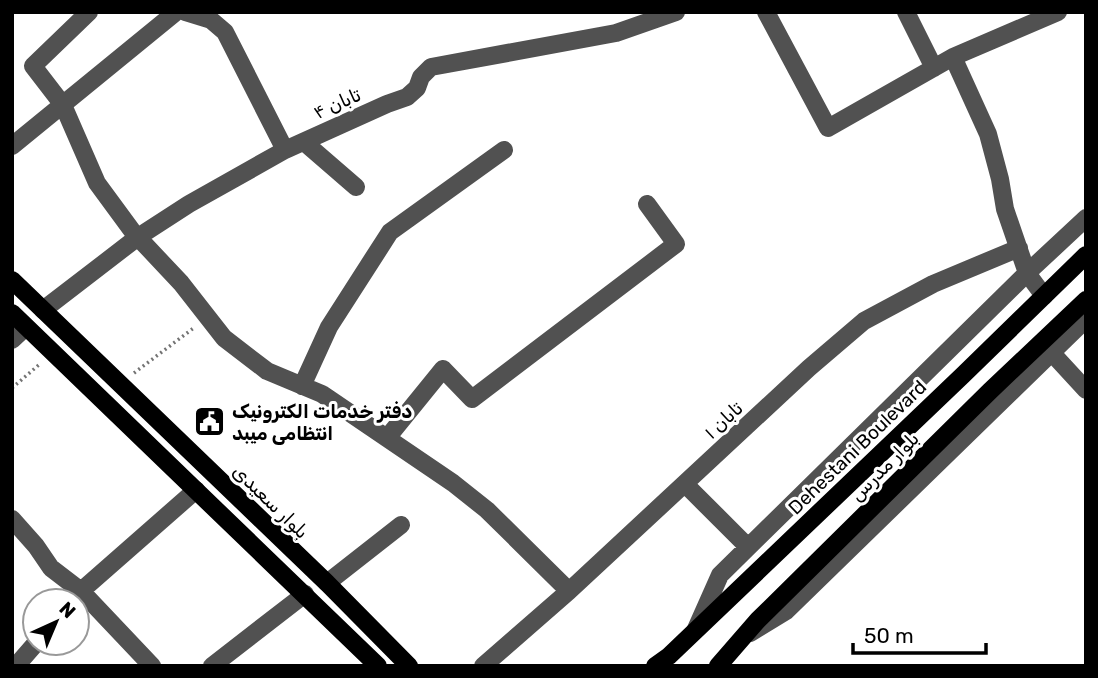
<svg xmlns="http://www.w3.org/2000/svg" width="1098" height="678" font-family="Rubik,'Noto Sans Arabic',sans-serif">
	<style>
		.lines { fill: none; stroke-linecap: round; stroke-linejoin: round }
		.path { stroke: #737373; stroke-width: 3.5; stroke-dasharray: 2 3.5; stroke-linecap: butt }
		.minor { stroke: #515151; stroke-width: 18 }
		.major { stroke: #000; stroke-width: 18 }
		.labels { text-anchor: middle; stroke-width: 6; stroke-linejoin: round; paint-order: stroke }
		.street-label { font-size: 19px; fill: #000; stroke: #fff }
		.poi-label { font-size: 19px; font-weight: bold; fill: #000; stroke: #fff; text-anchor: start }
	</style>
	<rect width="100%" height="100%" fill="#fff"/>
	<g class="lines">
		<!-- path -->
		<path class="path" d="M 134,373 L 195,327
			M 12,388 L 41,363"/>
		<!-- minor -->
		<path class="minor" d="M 89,12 L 33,66 L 63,105 L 97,183 L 133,232 L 181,283 L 224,338 L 267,371 L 322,394 L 453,483 L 487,510 L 569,591
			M 185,12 L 211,20 L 225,32 L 285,150
			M 766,12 L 828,128 L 953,57 L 1058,12
			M 906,12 L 934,68
			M 953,57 L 988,134 L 1000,179 L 1005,209 L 1027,273 L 1044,296
			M 304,142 L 356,187
			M 12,146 L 176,12
			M 43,310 L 138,237 L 189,204 L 285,150 L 387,104 L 407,97 L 417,88 L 421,77 L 431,67 L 616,33 L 676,12
			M 12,340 L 26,327
			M 1051,352 L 1086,390
			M 302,386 L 329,327 L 390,232 L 504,150
			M 387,438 L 443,369 L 472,399 L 676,244 L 647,204
			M 685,484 L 748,547
			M 12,519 L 36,546 L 51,568 L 81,591 L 152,666
			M 327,583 L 401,525
			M 72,601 L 81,591 L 196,490
			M 696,629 L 720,575 L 1027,273 L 1086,218
			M 750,633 L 786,611 L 1086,319
			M 16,666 L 36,643
			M 212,666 L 305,594
			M 483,666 L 569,591 L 809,368 L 864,321 L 933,284 L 1019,248"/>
		<!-- major -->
		<path class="major" d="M 12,280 L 327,583 L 409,666
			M 12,313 L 378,666
			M 655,666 L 669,656 L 963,375 L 1086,255
			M 718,666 L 758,620 L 990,391 L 1086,300"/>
	</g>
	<!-- icons -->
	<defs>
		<symbol id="civic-square" viewBox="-11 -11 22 22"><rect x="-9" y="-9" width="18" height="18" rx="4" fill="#000" stroke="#fff"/><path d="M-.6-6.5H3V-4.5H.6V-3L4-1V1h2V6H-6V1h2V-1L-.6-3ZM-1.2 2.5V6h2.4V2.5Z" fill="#fff"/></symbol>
	</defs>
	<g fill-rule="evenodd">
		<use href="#civic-square" x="192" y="404" width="35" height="35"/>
	</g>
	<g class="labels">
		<!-- street labels -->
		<g class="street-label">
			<text transform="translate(337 103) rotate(-24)" y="7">تابان ۴</text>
			<text transform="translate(723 420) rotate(-43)" y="7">تابان ۱</text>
			<text transform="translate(857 447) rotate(-44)" y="7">Dehestani Boulevard</text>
			<text transform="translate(884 466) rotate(-45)" y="7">بلوار مدرس</text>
			<text transform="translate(271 501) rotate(44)" y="7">بلوار سعیدی</text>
		</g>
		<!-- poi labels -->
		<g class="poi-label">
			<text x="232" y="418">دفتر خدمات الکترونیک<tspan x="232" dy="22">انتظامی میبد</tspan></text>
		</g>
	</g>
	<!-- border -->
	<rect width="1098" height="678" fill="none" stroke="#000000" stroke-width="28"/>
	<!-- north arrow -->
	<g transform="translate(56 622) rotate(44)"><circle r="33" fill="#ffffff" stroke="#999999" stroke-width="2"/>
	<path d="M0-5L12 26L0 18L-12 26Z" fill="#000000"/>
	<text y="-10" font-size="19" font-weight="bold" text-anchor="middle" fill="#000000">N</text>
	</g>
	<!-- scale -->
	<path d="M853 643v10h133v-10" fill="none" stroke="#000000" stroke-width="3.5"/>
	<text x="864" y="643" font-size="21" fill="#000000" stroke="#ffffff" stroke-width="5" paint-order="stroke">50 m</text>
</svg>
